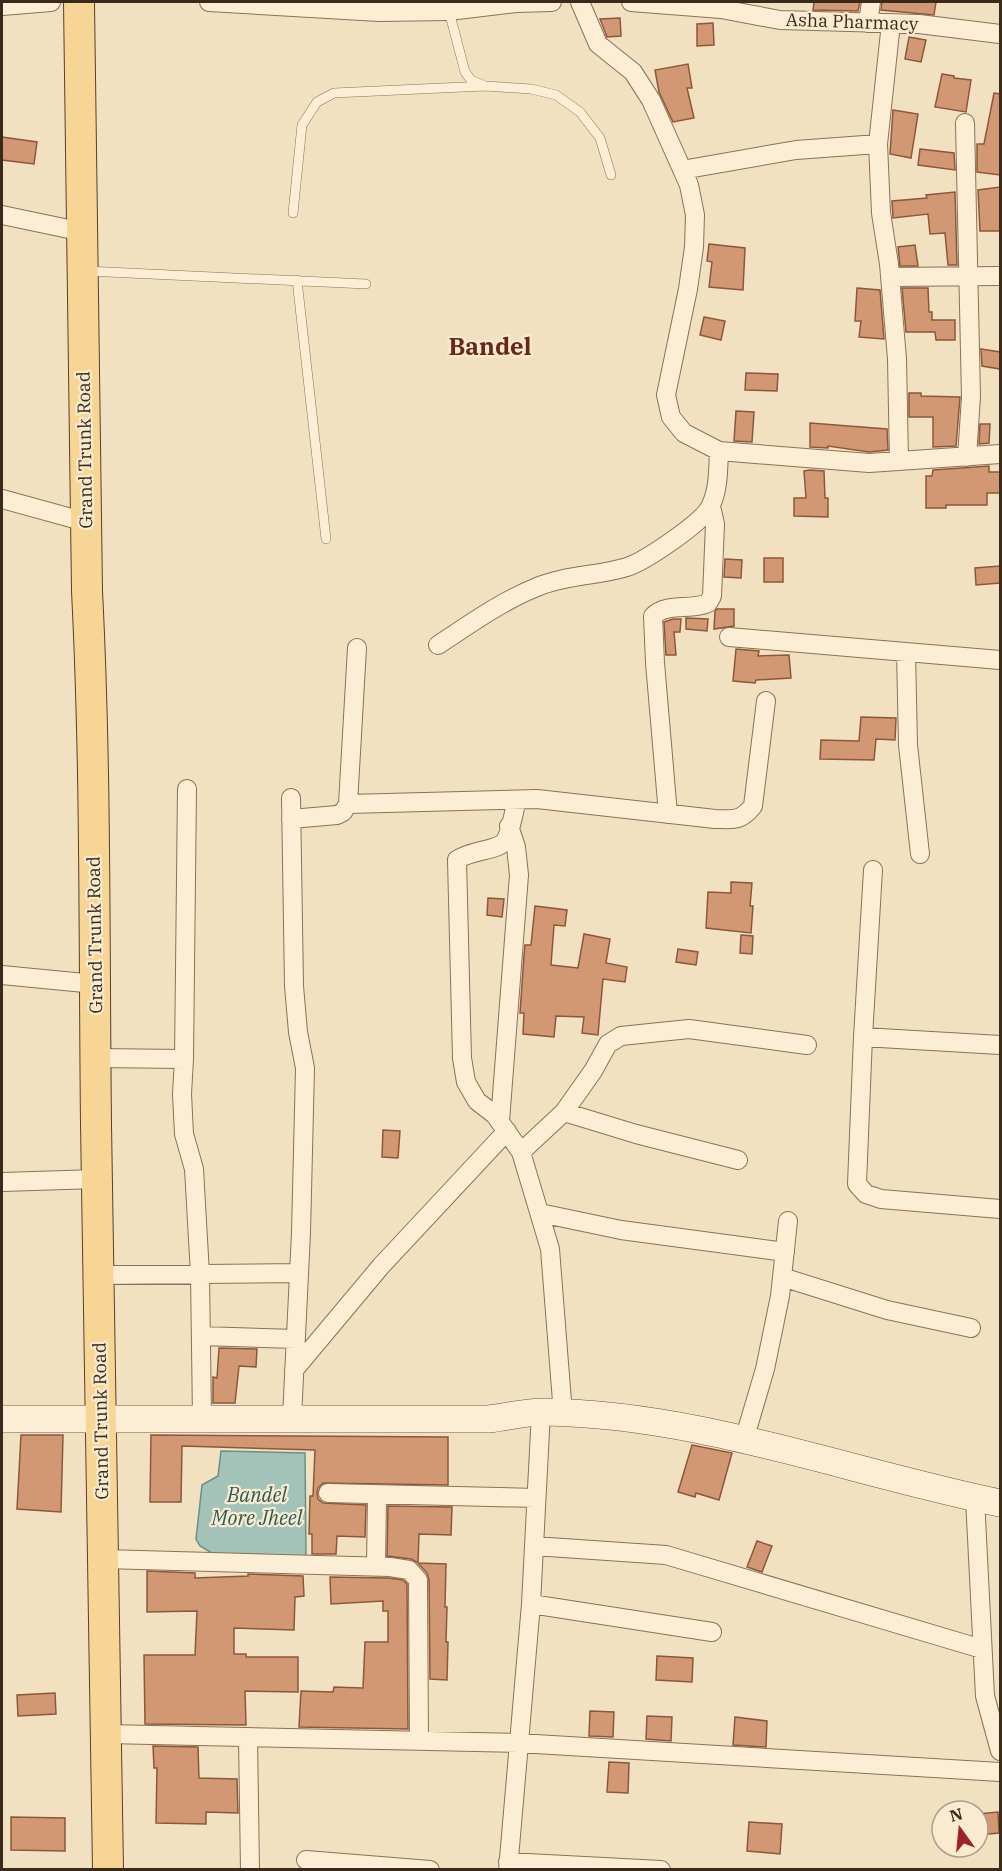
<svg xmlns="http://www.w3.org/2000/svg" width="1002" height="1871" font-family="'IBM Plex Serif',serif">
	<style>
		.water { fill: #a3c3b8; stroke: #6a9186; stroke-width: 1.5 }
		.building { fill: #d29873; stroke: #8c583b; stroke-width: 1.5 }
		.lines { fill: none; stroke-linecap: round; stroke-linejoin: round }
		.lane-casing { stroke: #8b7157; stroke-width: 10 }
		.street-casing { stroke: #8b7157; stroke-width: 20 }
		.secondary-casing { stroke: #6d523a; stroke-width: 28 }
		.primary-casing { stroke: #593f2b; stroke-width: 32 }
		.lane { stroke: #fbeed4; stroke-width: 9 }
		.street { stroke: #fbeed4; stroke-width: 18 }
		.secondary { stroke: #fbeed4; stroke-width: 27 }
		.primary { stroke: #f7d595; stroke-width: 30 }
		.labels { text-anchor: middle; stroke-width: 4.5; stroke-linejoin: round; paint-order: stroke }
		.street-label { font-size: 18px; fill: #3a2a1c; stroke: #f8ebd0 }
		.water-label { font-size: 20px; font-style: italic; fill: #2a5b56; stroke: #f8ebd0 }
		.district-label { font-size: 24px; font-weight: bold; fill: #6a2718; stroke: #f8ebd0 }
	</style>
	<rect width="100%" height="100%" fill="#f1e1c0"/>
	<!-- water -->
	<path class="water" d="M 221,1451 L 305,1453 L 306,1557 L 217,1556 L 200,1546 L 196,1539 L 202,1485 L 218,1476 Z"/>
	<!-- building -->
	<path class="building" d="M 814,2 L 860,2 L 858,11 L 813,10 Z
		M 882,2 L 936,2 L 934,15 L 881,10 Z
		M 620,18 L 621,36 L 607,37 L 600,19 Z
		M 713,23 L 714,45 L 697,46 L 697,24 Z
		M 909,37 L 926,40 L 921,62 L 905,59 Z
		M 688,64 L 692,88 L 687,88 L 694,118 L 673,122 L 659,92 L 655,70 Z
		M 942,74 L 954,76 L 954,78 L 971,80 L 966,112 L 935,107 Z
		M 994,93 L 1000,94 L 1000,175 L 977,172 L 977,144 L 984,144 Z
		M 893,110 L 918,114 L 911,158 L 890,154 Z
		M 2,137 L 37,142 L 34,164 L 2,160 Z
		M 920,149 L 954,153 L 955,170 L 918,165 Z
		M 1000,187 L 1000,231 L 980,231 L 978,190 Z
		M 955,192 L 957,265 L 948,265 L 945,233 L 930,234 L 928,214 L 893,218 L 892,201 L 927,198 L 926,195 Z
		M 709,244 L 745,248 L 743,290 L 709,287 L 712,262 L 707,261 Z
		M 915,245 L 918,266 L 900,266 L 898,247 Z
		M 857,288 L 880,290 L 884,339 L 859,337 L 861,321 L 855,321 Z
		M 902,288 L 928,288 L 929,312 L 932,312 L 932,320 L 955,320 L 955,340 L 936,340 L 935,332 L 906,332 Z
		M 704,317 L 725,321 L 721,340 L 700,335 Z
		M 981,349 L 1000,352 L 1000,369 L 982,366 Z
		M 746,373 L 778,374 L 777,391 L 745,390 Z
		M 909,393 L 921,393 L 921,396 L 960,397 L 956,446 L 933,447 L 933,417 L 909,417 Z
		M 736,411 L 754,412 L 752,442 L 734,441 Z
		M 810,423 L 887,429 L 888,450 L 869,452 L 828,446 L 828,448 L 810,447 Z
		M 980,424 L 990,424 L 989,443 L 979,444 Z
		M 989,466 L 989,472 L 1000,472 L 1000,493 L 987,493 L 987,505 L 946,505 L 946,508 L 926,508 L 926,476 L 932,476 L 933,470 Z
		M 810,470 L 824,471 L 825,498 L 828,498 L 828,517 L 794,516 L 794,498 L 806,498 L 804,471 Z
		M 764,558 L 783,558 L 783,582 L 764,582 Z
		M 725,559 L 742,560 L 741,578 L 724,577 Z
		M 1000,566 L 1000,583 L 976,585 L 975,568 Z
		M 717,609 L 734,609 L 734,626 L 714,629 L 715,611 Z
		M 686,618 L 708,619 L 707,631 L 686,629 Z
		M 673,619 L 681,619 L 680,632 L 674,632 L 676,655 L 666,655 L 664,622 Z
		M 736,649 L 759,651 L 758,656 L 789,655 L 791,678 L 756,680 L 755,683 L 733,681 Z
		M 861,717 L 896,718 L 895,740 L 876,739 L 874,760 L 820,759 L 821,740 L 859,741 Z
		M 731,882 L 752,883 L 750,906 L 753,906 L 751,933 L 706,928 L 708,892 L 731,893 Z
		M 488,898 L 504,899 L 502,917 L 487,915 Z
		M 535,906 L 567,910 L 565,926 L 554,925 L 551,965 L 578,968 L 584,934 L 610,939 L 606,963 L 627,967 L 625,982 L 603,979 L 598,1035 L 582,1033 L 584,1017 L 556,1016 L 554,1037 L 523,1034 L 524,1013 L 520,1013 L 524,956 L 525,945 L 531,945 Z
		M 741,935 L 753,936 L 752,954 L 740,953 Z
		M 678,949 L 698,952 L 696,965 L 676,962 Z
		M 383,1130 L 400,1131 L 398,1158 L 382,1157 Z
		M 219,1348 L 257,1349 L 256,1367 L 239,1366 L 235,1403 L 213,1403 L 213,1377 L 217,1378 Z
		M 21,1435 L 63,1435 L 61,1512 L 17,1509 Z
		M 151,1435 L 448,1437 L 448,1485 L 323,1483 L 318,1488 L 317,1493 L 318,1499 L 323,1503 L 366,1505 L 365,1537 L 337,1536 L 336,1554 L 312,1554 L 312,1534 L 309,1534 L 310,1496 L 313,1496 L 315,1450 L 182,1446 L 181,1502 L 150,1502 Z
		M 692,1445 L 732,1453 L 719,1500 L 696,1493 L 695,1497 L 678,1492 Z
		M 388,1506 L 452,1507 L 451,1535 L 419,1534 L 418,1563 L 446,1564 L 445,1607 L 447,1607 L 446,1642 L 448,1642 L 447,1680 L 430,1679 L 429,1580 L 427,1573 L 417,1562 L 411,1559 L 387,1556 Z
		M 757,1541 L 772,1546 L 762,1572 L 747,1567 Z
		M 147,1571 L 195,1573 L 195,1578 L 248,1576 L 248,1574 L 303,1576 L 304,1596 L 295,1597 L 294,1630 L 234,1628 L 234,1654 L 246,1654 L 246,1657 L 298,1657 L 298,1692 L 245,1691 L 246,1725 L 145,1724 L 144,1655 L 195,1655 L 197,1611 L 147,1612 Z
		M 330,1577 L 389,1578 L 403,1580 L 407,1584 L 408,1729 L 299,1727 L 301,1691 L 333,1692 L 334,1687 L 363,1688 L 365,1642 L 388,1642 L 388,1611 L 383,1611 L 383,1601 L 331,1604 Z
		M 657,1656 L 693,1658 L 692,1682 L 656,1680 Z
		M 55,1693 L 56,1714 L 18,1716 L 17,1695 Z
		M 590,1711 L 614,1712 L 613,1737 L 589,1736 Z
		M 647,1716 L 672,1717 L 671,1741 L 646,1739 Z
		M 735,1717 L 767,1721 L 766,1747 L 733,1745 Z
		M 153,1746 L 198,1747 L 199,1778 L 237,1779 L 238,1813 L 206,1812 L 206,1824 L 156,1823 L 157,1768 L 154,1768 Z
		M 609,1762 L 629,1763 L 628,1793 L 607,1792 Z
		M 998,1812 L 999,1833 L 978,1835 L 978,1814 Z
		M 11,1817 L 65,1818 L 65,1851 L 11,1850 Z
		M 749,1822 L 782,1824 L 780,1854 L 747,1851 Z"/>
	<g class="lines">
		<defs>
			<path id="lane" d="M 449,11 L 465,72 L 471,80 L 485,86 L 531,89 L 556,95 L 580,112 L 600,138 L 611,175
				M 293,213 L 302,125 L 317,102 L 334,93 L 485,86
				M 86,271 L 366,284
				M 297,280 L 326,539"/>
			<path id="street" d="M 209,2 L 379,12 L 449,11 L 516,3 L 552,2
				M 580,2 L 598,44 L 633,72 L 651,100 L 689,185 L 695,215 L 694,247 L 688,289 L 666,395 L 671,417 L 684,433 L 719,451 L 869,463 L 1000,454
				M 631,2 L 721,9 L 780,20 L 919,24 L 1000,34
				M 2,6 L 51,2
				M 868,23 L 871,2
				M 891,23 L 878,144 L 881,213 L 889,264 L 897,359 L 899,461
				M 965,123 L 971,397 L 967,457
				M 682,170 L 796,150 L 878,144
				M 2,215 L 83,232
				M 890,277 L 1000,276
				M 2,499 L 86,522
				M 729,637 L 1000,660
				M 438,645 C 470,624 502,601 537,587 C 565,575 598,576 627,567 C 645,561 704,522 711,505 C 719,488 718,468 719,451
				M 906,652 L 908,745 L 920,854
				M 187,789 L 184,1059 L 182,1094 L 184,1134 L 194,1169 L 200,1274 L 202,1418
				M 291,798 L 294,986 L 298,1032 L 305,1068 L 301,1233 L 292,1418
				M 517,800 C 514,810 511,832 505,841 C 498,851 470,850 457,860 L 462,1058 L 466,1082 L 477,1101 L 495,1115 L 521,1152 L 550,1249 L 563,1414
				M 348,804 L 537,799 L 715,819 C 734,819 740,822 753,806 L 766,701
				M 668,814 L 655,663 L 653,616 C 667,602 691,611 708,603 L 712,596 L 715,524 L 711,506
				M 291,819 L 337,815 L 343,812 L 348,804 L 357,648
				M 873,870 L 863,1037 L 857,1184 L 866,1194 L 881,1199 L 1000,1209
				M 2,975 L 95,984
				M 863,1037 L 1000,1045
				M 96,1058 L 184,1059
				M 564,1112 L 636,1134 L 738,1160
				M 500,1121 L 519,875 L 516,847 L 509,826
				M 521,1152 L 564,1112 L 593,1071 L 608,1044 L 621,1036 L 689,1029 L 807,1045
				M 2,1182 L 97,1179
				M 540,1213 L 621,1230 L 785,1252
				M 98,1275 L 299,1273
				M 782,1277 L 887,1310 L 971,1328
				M 201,1336 L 296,1339
				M 294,1370 L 381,1266 L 507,1131
				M 744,1440 L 765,1369 L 780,1296 L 788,1221
				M 328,1493 L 536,1498
				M 975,1498 L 985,1696 L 1000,1751
				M 534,1546 L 666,1555 L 982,1649
				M 104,1559 L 390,1567 L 409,1570 L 418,1580 L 419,1741
				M 376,1567 L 377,1495
				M 531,1604 L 712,1632
				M 106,1734 L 519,1743 L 1000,1772
				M 248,1737 L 250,1870
				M 306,1860 L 430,1870
				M 508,1862 L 661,1870
				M 508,1870 L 531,1604 L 541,1412"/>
			<path id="secondary" d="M 2,1419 L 489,1419 C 506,1417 525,1412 543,1412 C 701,1414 848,1472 1000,1503"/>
			<path id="primary" d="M 79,2 L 87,591 C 96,768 94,946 96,1124 C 99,1373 105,1621 108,1870"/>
		</defs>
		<!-- lane casing -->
		<use href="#lane" class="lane-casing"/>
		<!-- street casing -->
		<use href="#street" class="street-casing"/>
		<!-- secondary casing -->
		<use href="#secondary" class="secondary-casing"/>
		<!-- primary casing -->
		<use href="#primary" class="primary-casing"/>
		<!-- lane -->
		<use href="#lane" class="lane"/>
		<!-- street -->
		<use href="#street" class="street"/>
		<!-- secondary -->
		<use href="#secondary" class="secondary"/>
		<!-- primary -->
		<use href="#primary" class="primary"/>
	</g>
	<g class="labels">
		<!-- street labels -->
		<g class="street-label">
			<text transform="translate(852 22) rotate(2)" y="6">Asha Pharmacy</text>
			<text transform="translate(85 450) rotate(-91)" y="6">Grand Trunk Road</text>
			<text transform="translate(95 935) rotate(-91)" y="6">Grand Trunk Road</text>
			<text transform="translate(101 1421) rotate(-91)" y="6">Grand Trunk Road</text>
		</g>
		<!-- water labels -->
		<g class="water-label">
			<text x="257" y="1502">Bandel<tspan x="257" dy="23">More Jheel</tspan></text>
		</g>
		<!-- district labels -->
		<g class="district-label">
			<text x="490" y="355">Bandel</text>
		</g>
	</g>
	<!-- border -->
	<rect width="1002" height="1871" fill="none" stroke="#3a2a1c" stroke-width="6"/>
	<!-- north arrow -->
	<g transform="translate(960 1829) rotate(345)"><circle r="28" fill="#f8ebd0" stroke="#ac9e88" stroke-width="1.5"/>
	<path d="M0-4.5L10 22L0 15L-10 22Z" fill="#9f2227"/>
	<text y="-9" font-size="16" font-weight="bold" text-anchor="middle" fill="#3a2a1c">N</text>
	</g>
</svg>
